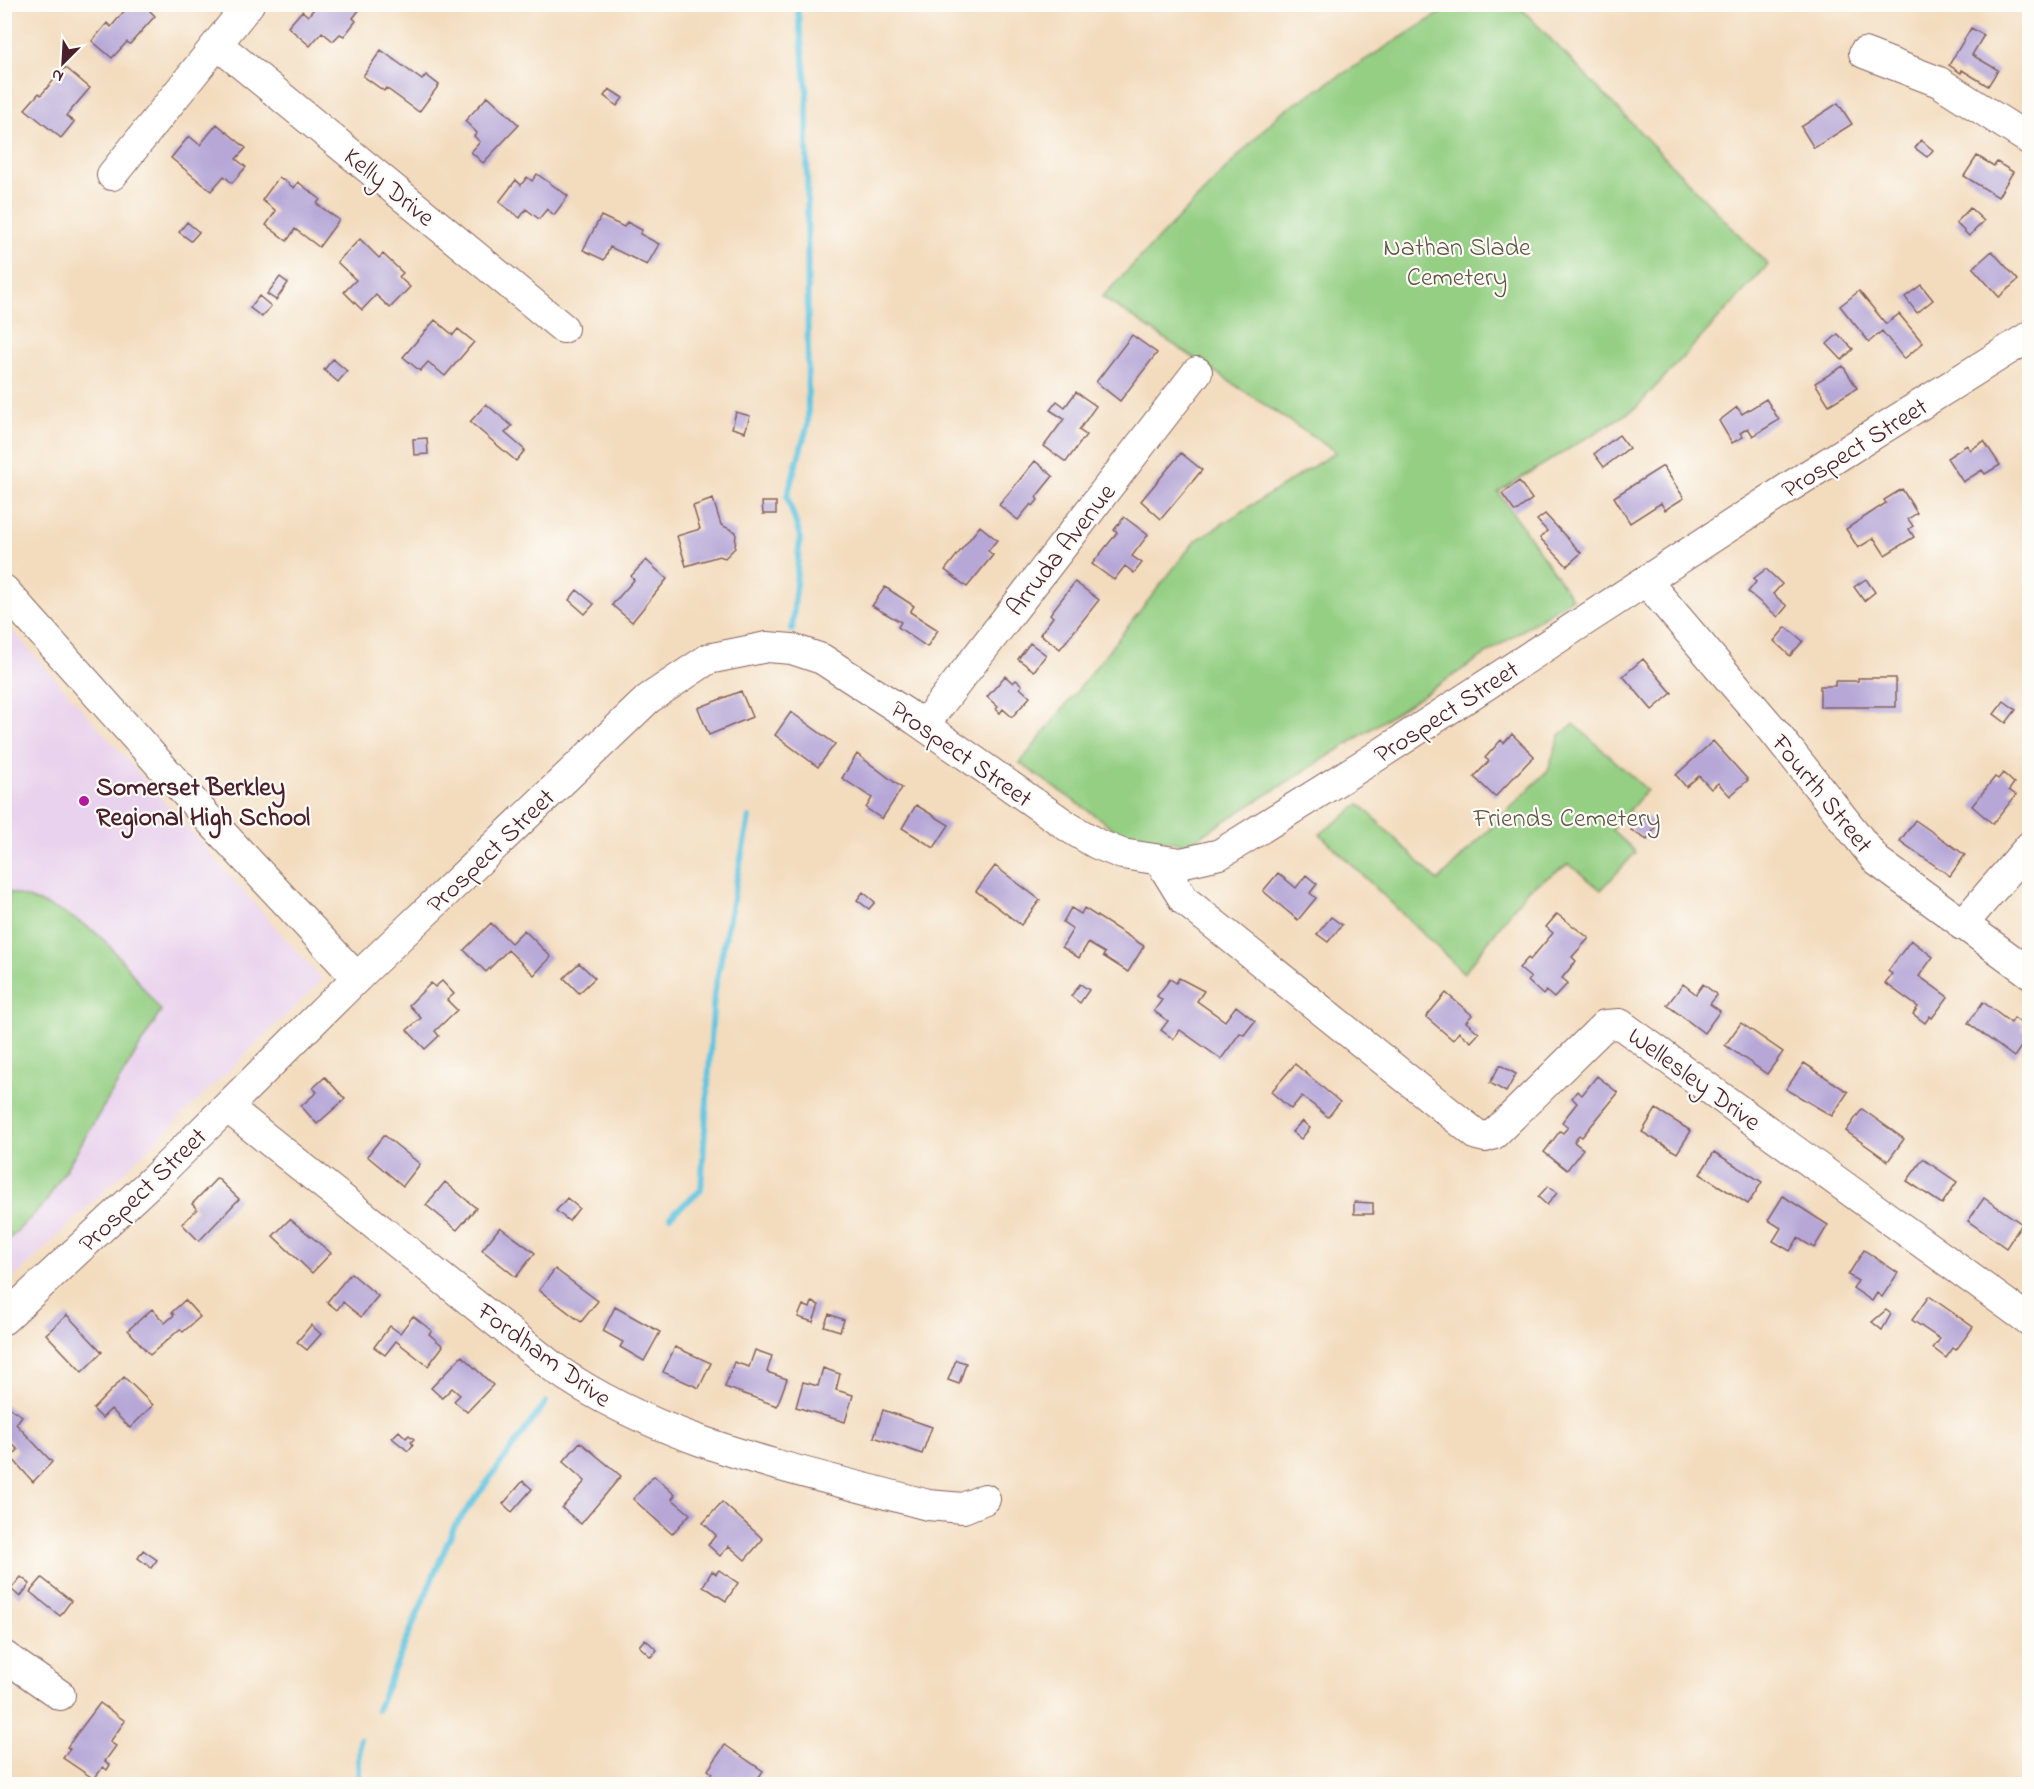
<svg xmlns="http://www.w3.org/2000/svg" width="2034" height="1789" font-family="'Indie Flower',sans-serif">
	<style>
		.built { fill: #e9d2ed }
		.green { fill: #94cf83; stroke: #6f7757; stroke-width: 1.5 }
		.lines { fill: none; stroke-linecap: round; stroke-linejoin: round }
		.stream { stroke: #62c5e0; stroke-width: 6 }
		.building { fill: #b6a7d7 }
		.minor-casing { stroke: #85615e; stroke-width: 32 }
		.minor { stroke: #fff; stroke-width: 30 }
		.poi-dot { fill: #b5179e; stroke: #fdfcf7; stroke-width: 2 }
		.labels { text-anchor: middle; stroke-width: 4.5; stroke-linejoin: round; paint-order: stroke }
		.street-label { font-size: 26px; fill: #4a1f2b; stroke: #fdfcf7 }
		.park-label { font-size: 26px; fill: #605445; stroke: #fdfcf7 }
		.poi-label { font-size: 26px; font-weight: bold; fill: #4a1f2b; stroke: #fdfcf7; text-anchor: start }
	</style>
	<rect width="100%" height="100%" fill="#fdfcf7"/>
	<filter id="ink" filterUnits="userSpaceOnUse"><feTurbulence type="fractalNoise" baseFrequency=".0167" numOctaves="2"/><feDisplacementMap in="SourceGraphic" scale="12" xChannelSelector="R" yChannelSelector="G"/><feConvolveMatrix kernelMatrix="1 2 1 2 8 2 1 2 1" color-interpolation-filters="sRGB"/></filter>
	<filter id="wash" filterUnits="userSpaceOnUse"><feTurbulence type="fractalNoise" baseFrequency=".008" numOctaves="4" result="noise"/><feDisplacementMap in="SourceGraphic" scale="24" xChannelSelector="R" yChannelSelector="G"/><feGaussianBlur stdDeviation="1.35" result="paint"/><feColorMatrix in="noise" values="0 0 0 0 0 0 0 0 0 0 0 0 0 0 0 0 0 1.4 0 .05"/><feComposite in="paint" operator="in"/></filter>
	<g filter="url(#wash)">
		<rect width="100%" height="100%" fill="#f3dcbe"/>
		<!-- built -->
		<path class="built" d="M 4,621 L 322,980 L 5,1287 L 4,1287 Z"/>
		<!-- green -->
		<path class="green" d="M 1453,5 L 1518,5 L 1768,265 L 1636,408 L 1498,492 L 1572,598 L 1343,747 L 1188,844 L 1123,835 L 1020,763 L 1195,541 L 1336,452 L 1102,297 L 1280,113 Z
			M 1574,724 L 1647,790 L 1612,830 L 1636,852 L 1601,890 L 1569,864 L 1528,889 L 1464,973 L 1320,834 L 1360,804 L 1438,881 L 1548,770 L 1560,735 Z
			M 5,891 C 38,900 68,912 96,933 C 115,948 144,990 161,1011 L 46,1202 L 5,1243 Z"/>
		<g class="lines">
			<!-- stream -->
			<path class="stream" d="M 792,630 L 800,536 L 787,496 L 808,424 L 807,91 L 797,4
				M 670,1216 L 701,1190 L 714,994 L 749,818
				M 377,1710 L 454,1527 L 546,1402
				M 358,1784 L 360,1739"/>
		</g>
		<g id="blocks">
			<!-- building -->
			<path class="building" d="M 130,4 L 143,4 L 155,16 L 130,44 L 127,42 L 112,58 L 92,41 L 107,23 L 111,27 Z
				M 318,4 L 364,4 L 353,18 L 356,21 L 344,36 L 340,34 L 333,41 L 322,32 L 310,46 L 288,27 L 302,11 L 308,16 Z
				M 1971,28 L 1984,35 L 1972,55 L 1998,70 L 1988,86 L 1962,70 L 1961,73 L 1949,65 Z
				M 381,50 L 422,80 L 426,75 L 439,85 L 419,112 L 386,88 L 384,91 L 363,76 Z
				M 2030,62 L 2030,77 L 2023,73 Z
				M 65,67 L 90,88 L 66,116 L 74,122 L 61,138 L 25,109 L 39,93 L 41,95 Z
				M 609,89 L 623,98 L 617,106 L 604,96 Z
				M 488,96 L 519,125 L 483,163 L 471,152 L 480,142 L 474,136 L 477,133 L 465,121 Z
				M 1838,103 L 1852,124 L 1814,148 L 1801,127 Z
				M 217,124 L 246,148 L 236,159 L 246,167 L 232,183 L 224,176 L 211,191 L 171,158 L 189,136 L 200,145 Z
				M 1921,140 L 1933,150 L 1927,157 L 1915,148 Z
				M 1977,156 L 1994,166 L 1997,162 L 2013,172 L 1998,197 L 1964,176 Z
				M 537,174 L 568,196 L 554,215 L 547,209 L 539,219 L 526,209 L 520,218 L 499,202 L 516,180 L 521,185 L 527,177 L 532,181 Z
				M 279,177 L 294,188 L 298,182 L 320,199 L 317,204 L 339,220 L 319,247 L 295,229 L 287,241 L 266,225 L 276,211 L 262,200 Z
				M 1970,208 L 1984,221 L 1969,236 L 1956,223 Z
				M 601,216 L 624,227 L 627,222 L 642,230 L 640,234 L 659,244 L 647,265 L 610,247 L 604,260 L 583,250 Z
				M 187,222 L 199,232 L 191,241 L 179,232 Z
				M 360,239 L 379,258 L 383,254 L 403,273 L 399,277 L 410,287 L 390,308 L 376,295 L 362,310 L 344,292 L 356,280 L 337,262 Z
				M 1992,251 L 2018,280 L 1999,297 L 1973,268 Z
				M 280,277 L 288,283 L 276,300 L 267,294 Z
				M 1921,285 L 1933,300 L 1917,313 L 1905,297 Z
				M 1859,291 L 1886,324 L 1899,314 L 1923,343 L 1904,359 L 1882,331 L 1869,342 L 1840,306 Z
				M 259,296 L 271,306 L 262,317 L 250,308 Z
				M 435,320 L 453,335 L 458,329 L 474,342 L 445,376 L 428,362 L 420,371 L 403,357 Z
				M 1838,334 L 1853,349 L 1842,360 L 1827,344 Z
				M 1132,335 L 1157,353 L 1120,401 L 1096,382 Z
				M 333,359 L 347,371 L 338,382 L 324,370 Z
				M 1843,366 L 1857,388 L 1829,405 L 1815,383 Z
				M 1076,392 L 1096,406 L 1079,430 L 1086,435 L 1066,462 L 1044,446 L 1064,419 L 1050,410 L 1057,401 L 1065,407 Z
				M 1766,399 L 1779,420 L 1753,436 L 1748,428 L 1740,433 L 1743,437 L 1732,443 L 1719,421 L 1737,407 L 1742,414 Z
				M 486,404 L 512,426 L 505,433 L 525,450 L 516,461 L 470,422 Z
				M 736,412 L 750,416 L 745,432 L 732,428 Z
				M 1619,435 L 1629,448 L 1604,467 L 1594,454 Z
				M 427,438 L 428,454 L 414,455 L 413,439 Z
				M 1984,441 L 2000,465 L 1985,474 L 1982,470 L 1963,482 L 1947,458 L 1967,445 L 1970,450 Z
				M 1181,453 L 1202,470 L 1161,519 L 1141,501 Z
				M 1035,461 L 1053,476 L 1036,497 L 1038,500 L 1033,506 L 1031,504 L 1018,520 L 999,505 Z
				M 1663,466 L 1684,498 L 1665,510 L 1661,503 L 1630,523 L 1614,497 Z
				M 1519,481 L 1532,499 L 1515,512 L 1502,494 Z
				M 1902,489 L 1917,513 L 1908,519 L 1913,526 L 1909,529 L 1914,537 L 1885,555 L 1874,538 L 1858,548 L 1846,529 L 1886,503 L 1884,500 Z
				M 713,499 L 721,525 L 736,532 L 735,548 L 725,558 L 719,556 L 686,566 L 677,536 L 700,529 L 693,506 Z
				M 762,502 L 776,502 L 776,514 L 763,514 Z
				M 1545,514 L 1581,553 L 1567,566 L 1540,538 L 1547,531 L 1537,520 Z
				M 1124,517 L 1148,535 L 1132,556 L 1142,563 L 1134,573 L 1125,566 L 1114,580 L 1092,564 L 1117,533 L 1114,530 Z
				M 980,526 L 997,540 L 988,551 L 993,555 L 967,587 L 945,570 Z
				M 646,560 L 667,579 L 632,622 L 612,605 L 634,580 L 631,576 Z
				M 1766,569 L 1782,584 L 1773,594 L 1787,606 L 1778,617 L 1748,592 L 1756,582 L 1753,579 Z
				M 1866,579 L 1875,592 L 1864,601 L 1854,587 Z
				M 1075,582 L 1099,600 L 1060,649 L 1040,634 L 1053,617 L 1050,614 Z
				M 885,587 L 914,606 L 910,612 L 938,630 L 927,647 L 898,627 L 901,622 L 872,606 Z
				M 577,590 L 594,604 L 585,614 L 569,600 Z
				M 1786,627 L 1803,641 L 1790,656 L 1774,641 Z
				M 1030,643 L 1046,655 L 1034,671 L 1018,659 Z
				M 1643,659 L 1672,693 L 1652,710 L 1623,676 Z
				M 1005,676 L 1013,683 L 1016,680 L 1022,685 L 1020,688 L 1030,697 L 1012,717 L 1003,709 L 1000,713 L 996,709 L 998,707 L 987,697 Z
				M 1858,678 L 1896,678 L 1896,707 L 1820,707 L 1820,686 L 1835,686 L 1835,681 L 1858,681 Z
				M 741,691 L 752,717 L 709,735 L 698,708 Z
				M 2004,701 L 2016,710 L 2006,723 L 1994,714 Z
				M 791,712 L 835,744 L 818,767 L 775,735 Z
				M 1512,734 L 1534,756 L 1495,797 L 1474,777 L 1489,761 L 1485,758 L 1501,740 L 1504,743 Z
				M 1713,741 L 1748,780 L 1730,796 L 1718,783 L 1711,789 L 1699,776 L 1686,787 L 1676,775 Z
				M 857,754 L 902,788 L 882,819 L 866,808 L 872,798 L 842,778 Z
				M 2003,773 L 2014,783 L 2009,790 L 2016,795 L 1993,824 L 1972,806 L 1995,777 L 1998,779 Z
				M 916,805 L 949,825 L 934,848 L 902,828 Z
				M 1641,814 L 1657,824 L 1647,840 L 1631,830 Z
				M 1915,820 L 1965,855 L 1950,876 L 1900,841 Z
				M 995,866 L 1040,900 L 1021,925 L 976,891 Z
				M 1278,873 L 1296,888 L 1306,875 L 1317,884 L 1310,893 L 1316,898 L 1298,920 L 1263,891 Z
				M 863,892 L 875,902 L 869,909 L 857,900 Z
				M 1071,908 L 1081,914 L 1084,908 L 1144,946 L 1128,972 L 1103,956 L 1105,953 L 1088,943 L 1079,958 L 1062,947 L 1073,929 L 1063,922 Z
				M 1557,914 L 1589,938 L 1572,957 L 1576,961 L 1562,978 L 1568,983 L 1554,998 L 1546,991 L 1543,995 L 1528,981 L 1531,978 L 1519,968 L 1528,958 L 1530,960 L 1553,933 L 1546,927 Z
				M 1331,917 L 1342,925 L 1328,942 L 1317,934 Z
				M 491,923 L 511,943 L 524,930 L 551,957 L 534,975 L 508,950 L 486,972 L 464,950 Z
				M 1911,940 L 1933,957 L 1919,976 L 1948,997 L 1932,1018 L 1930,1016 L 1925,1023 L 1913,1014 L 1918,1007 L 1885,983 L 1892,974 L 1888,971 Z
				M 579,963 L 595,978 L 579,993 L 564,978 Z
				M 1179,978 L 1204,991 L 1197,1001 L 1225,1021 L 1236,1006 L 1255,1021 L 1244,1035 L 1240,1033 L 1221,1059 L 1180,1030 L 1173,1039 L 1161,1030 L 1168,1021 L 1154,1011 L 1162,1000 L 1157,996 L 1170,979 L 1176,983 Z
				M 442,981 L 454,994 L 447,1000 L 457,1010 L 435,1031 L 439,1036 L 425,1049 L 407,1030 L 421,1018 L 409,1005 L 431,983 L 435,987 Z
				M 1080,984 L 1089,990 L 1080,1003 L 1071,996 Z
				M 1683,984 L 1696,994 L 1703,984 L 1717,995 L 1710,1004 L 1720,1011 L 1704,1033 L 1667,1005 Z
				M 1446,993 L 1472,1015 L 1466,1022 L 1479,1033 L 1471,1042 L 1459,1032 L 1453,1040 L 1426,1017 Z
				M 1983,1002 L 2011,1023 L 2014,1018 L 2024,1025 L 2021,1028 L 2030,1034 L 2014,1057 L 1968,1023 Z
				M 1741,1023 L 1783,1052 L 1767,1074 L 1725,1045 Z
				M 1804,1063 L 1848,1092 L 1832,1116 L 1786,1089 Z
				M 1295,1064 L 1340,1102 L 1328,1117 L 1302,1096 L 1291,1109 L 1271,1092 Z
				M 1500,1065 L 1516,1074 L 1506,1092 L 1490,1083 Z
				M 1597,1076 L 1618,1093 L 1582,1137 L 1579,1135 L 1574,1142 L 1583,1149 L 1567,1170 L 1544,1152 L 1560,1131 L 1563,1133 L 1568,1127 L 1562,1122 L 1577,1103 L 1572,1098 L 1577,1091 L 1582,1095 Z
				M 325,1077 L 345,1099 L 317,1124 L 301,1106 L 317,1092 L 313,1088 Z
				M 1656,1109 L 1691,1131 L 1677,1153 L 1642,1132 Z
				M 1862,1109 L 1904,1139 L 1888,1161 L 1846,1131 Z
				M 1302,1121 L 1310,1128 L 1301,1139 L 1292,1132 Z
				M 384,1135 L 420,1164 L 403,1186 L 367,1156 Z
				M 1714,1152 L 1762,1182 L 1748,1204 L 1700,1174 Z
				M 1923,1159 L 1957,1182 L 1942,1204 L 1907,1181 Z
				M 217,1178 L 239,1199 L 199,1241 L 182,1224 L 197,1209 L 192,1204 Z
				M 445,1182 L 476,1208 L 457,1230 L 426,1205 Z
				M 1548,1186 L 1557,1193 L 1547,1205 L 1538,1197 Z
				M 1783,1196 L 1828,1225 L 1814,1248 L 1798,1238 L 1790,1251 L 1773,1241 L 1781,1228 L 1768,1220 Z
				M 567,1198 L 579,1208 L 569,1221 L 556,1211 Z
				M 1984,1198 L 2022,1224 L 2006,1248 L 1968,1221 Z
				M 1354,1202 L 1373,1203 L 1373,1214 L 1354,1214 Z
				M 290,1219 L 331,1253 L 312,1273 L 273,1236 Z
				M 500,1227 L 535,1253 L 516,1277 L 482,1250 Z
				M 1864,1250 L 1898,1273 L 1882,1297 L 1877,1293 L 1872,1301 L 1853,1288 L 1858,1281 L 1848,1275 Z
				M 555,1269 L 598,1301 L 581,1322 L 539,1290 Z
				M 351,1273 L 378,1296 L 361,1317 L 343,1302 L 337,1310 L 327,1302 Z
				M 1929,1296 L 1973,1327 L 1956,1350 L 1953,1348 L 1946,1358 L 1933,1348 L 1940,1339 L 1912,1320 Z
				M 185,1300 L 200,1317 L 183,1332 L 180,1329 L 150,1355 L 128,1330 L 152,1309 L 165,1323 L 174,1315 L 172,1312 Z
				M 812,1302 L 819,1305 L 813,1322 L 798,1317 L 803,1305 L 810,1308 Z
				M 615,1307 L 660,1332 L 644,1361 L 620,1347 L 623,1342 L 603,1331 Z
				M 1886,1310 L 1891,1314 L 1882,1330 L 1872,1322 Z
				M 829,1314 L 844,1320 L 840,1331 L 824,1326 Z
				M 67,1315 L 102,1352 L 82,1372 L 46,1334 Z
				M 413,1316 L 432,1331 L 429,1334 L 443,1346 L 428,1366 L 396,1341 L 385,1355 L 374,1347 L 390,1326 L 400,1333 Z
				M 311,1325 L 321,1334 L 307,1350 L 297,1342 Z
				M 675,1347 L 711,1363 L 699,1388 L 663,1372 Z
				M 755,1350 L 772,1356 L 767,1372 L 787,1379 L 777,1406 L 725,1387 L 734,1362 L 749,1367 Z
				M 462,1356 L 493,1385 L 467,1412 L 454,1401 L 460,1395 L 452,1388 L 442,1398 L 431,1388 Z
				M 956,1360 L 966,1363 L 959,1384 L 948,1380 Z
				M 823,1368 L 840,1374 L 836,1390 L 853,1395 L 845,1422 L 796,1407 L 803,1382 L 818,1386 Z
				M 124,1377 L 153,1405 L 130,1428 L 111,1409 L 102,1418 L 93,1409 Z
				M 4,1404 L 22,1416 L 16,1424 L 52,1462 L 33,1482 L 11,1457 L 18,1450 L 8,1439 L 4,1443 Z
				M 883,1410 L 932,1427 L 922,1454 L 874,1437 Z
				M 399,1431 L 406,1438 L 409,1435 L 414,1439 L 411,1442 L 413,1445 L 408,1451 L 392,1438 Z
				M 580,1442 L 621,1476 L 581,1524 L 562,1508 L 585,1481 L 563,1462 Z
				M 654,1476 L 675,1495 L 672,1499 L 690,1514 L 672,1534 L 633,1499 Z
				M 523,1481 L 532,1489 L 512,1512 L 503,1504 Z
				M 722,1502 L 763,1539 L 745,1560 L 729,1546 L 720,1556 L 708,1545 L 716,1535 L 703,1523 Z
				M 143,1550 L 157,1560 L 151,1568 L 138,1558 Z
				M 719,1570 L 738,1583 L 726,1601 L 703,1586 L 712,1571 L 716,1574 Z
				M 21,1577 L 30,1584 L 20,1597 L 11,1589 Z
				M 42,1578 L 71,1601 L 60,1616 L 30,1592 Z
				M 645,1639 L 657,1650 L 651,1657 L 639,1646 Z
				M 100,1703 L 125,1721 L 110,1742 L 116,1746 L 105,1761 L 110,1765 L 107,1770 L 103,1767 L 94,1779 L 63,1758 L 70,1749 L 67,1747 Z
				M 725,1745 L 763,1771 L 754,1784 L 704,1784 L 712,1773 L 708,1770 Z"/>
		</g>
	</g>
	<g filter="url(#ink)">
		<use href="#blocks" fill-opacity="0" stroke="#85615e" stroke-width="1.5"/>
		<g class="lines">
			<defs>
				<path id="minor" d="M 217,44 L 563,328
					M 1864,53 L 1939,82 L 2030,140
					M 112,175 L 249,4
					M 1646,581 L 1773,730 L 1877,861 L 2030,973
					M 4,590 L 205,815 L 357,978
					M 924,725 L 1197,372
					M 1160,861 L 1184,900 L 1477,1135 L 1485,1137 L 1494,1134 L 1605,1025 L 1620,1024 L 2030,1321
					M 1962,925 L 2030,846
					M 227,1107 L 553,1367 C 663,1445 801,1470 928,1505 L 963,1508 L 985,1499
					M 4,1319 L 156,1177 L 364,971 L 648,699 L 708,659 L 767,647 L 792,649 L 822,659 L 916,720 L 1070,828 L 1097,844 L 1122,854 L 1181,863 L 1220,854 L 1374,758 L 1791,486 L 2030,336
					M 4,1656 L 60,1695"/>
			</defs>
			<!-- minor casing -->
			<use href="#minor" class="minor-casing"/>
			<!-- minor -->
			<use href="#minor" class="minor"/>
		</g>
	</g>
	<!-- markers -->
	<circle class="poi-dot" cx="84" cy="801" r="6"/>
	<g class="labels">
		<!-- street labels -->
		<g class="street-label">
			<text transform="translate(390 186) rotate(39)" y="9">Kelly Drive</text>
			<text transform="translate(1854 447) rotate(-32)" y="9">Prospect Street</text>
			<text transform="translate(1060 549) rotate(-52)" y="9">Arruda Avenue</text>
			<text transform="translate(1446 711) rotate(-33)" y="9">Prospect Street</text>
			<text transform="translate(962 753) rotate(35)" y="9">Prospect Street</text>
			<text transform="translate(1823 793) rotate(51)" y="9">Fourth Street</text>
			<text transform="translate(490 850) rotate(-44)" y="9">Prospect Street</text>
			<text transform="translate(1695 1078) rotate(36)" y="9">Wellesley Drive</text>
			<text transform="translate(142 1189) rotate(-44)" y="9">Prospect Street</text>
			<text transform="translate(545 1354) rotate(36)" y="9">Fordham Drive</text>
		</g>
		<!-- park labels -->
		<g class="park-label">
			<text x="1457" y="255">Nathan Slade<tspan x="1457" dy="30">Cemetery</tspan></text>
			<text x="1567" y="826">Friends Cemetery</text>
		</g>
		<!-- poi labels -->
		<g class="poi-label">
			<text x="96" y="795">Somerset Berkley<tspan x="96" dy="30">Regional High School</tspan></text>
		</g>
	</g>
	<!-- margin -->
	<rect width="2034" height="1789" fill="none" stroke="#fdfcf7" stroke-width="24"/>
	<!-- north arrow -->
	<g transform="translate(63 63) rotate(204)" stroke="#fdfcf7" stroke-width="4.5" paint-order="stroke">
	<path d="M0-4.5L10 22L0 15L-10 22Z" fill="#4a1f2b"/>
	<text y="-9" font-size="16" font-weight="bold" text-anchor="middle" fill="#4a1f2b">N</text>
	</g>
</svg>
